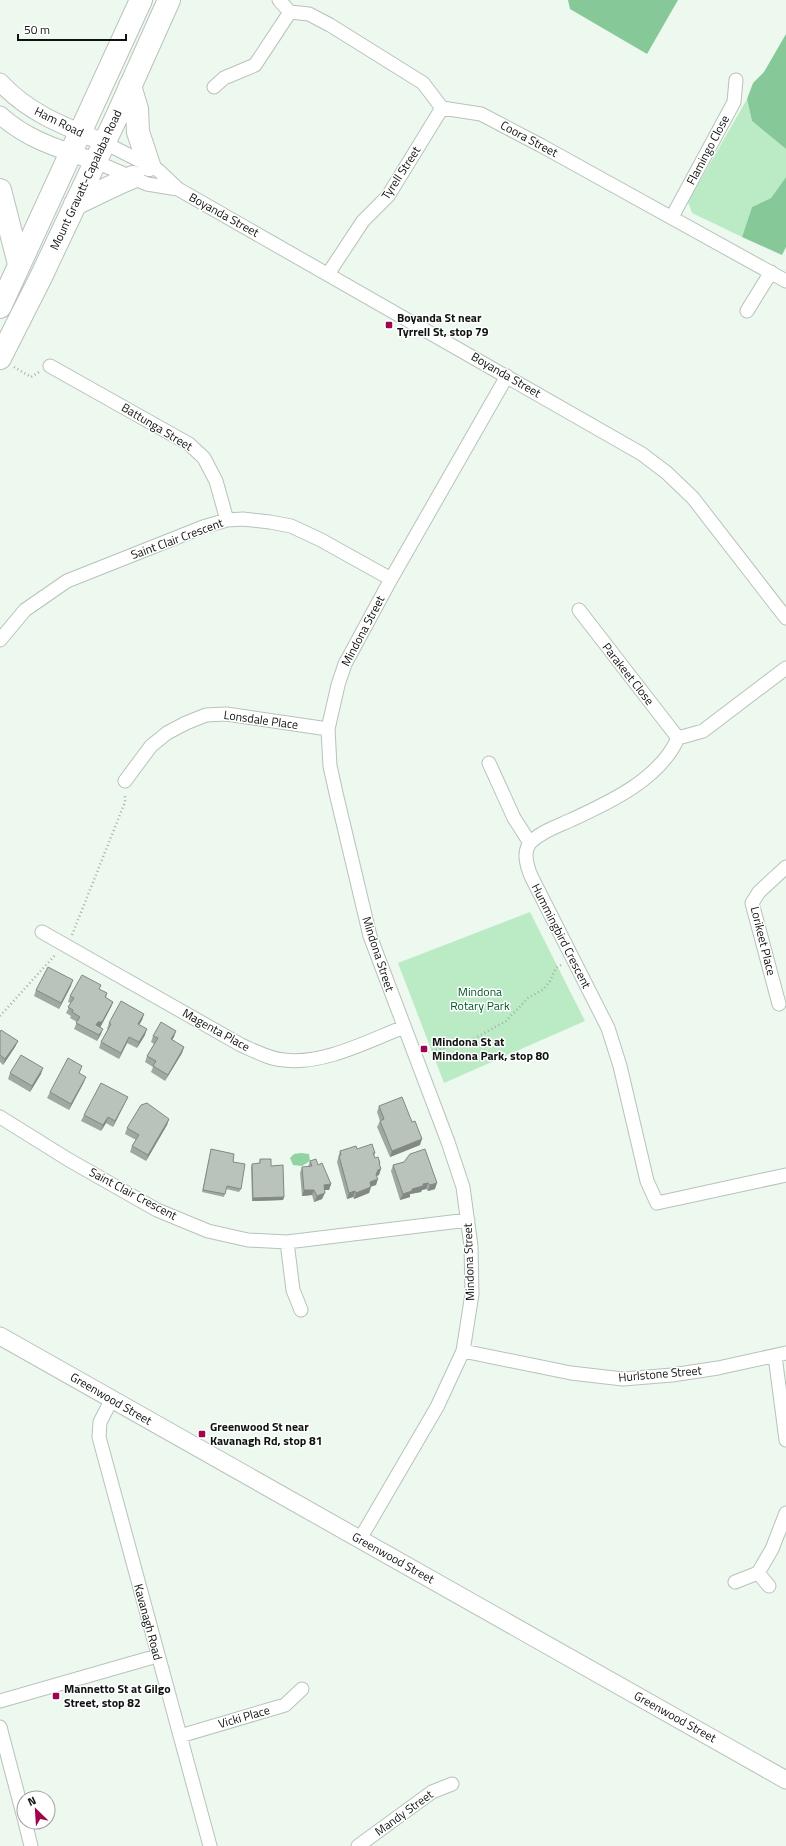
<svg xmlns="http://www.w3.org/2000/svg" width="786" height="1846" font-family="'Titillium Web',sans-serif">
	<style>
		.green { fill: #baebc5 }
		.forest { fill: #87c898 }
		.water { fill: #91d3a2 }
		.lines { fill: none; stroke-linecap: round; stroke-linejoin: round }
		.minor-casing { stroke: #b8c2ba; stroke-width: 15 }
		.tertiary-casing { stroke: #b8c2ba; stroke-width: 19 }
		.trunk-casing { stroke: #b8c2ba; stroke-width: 24 }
		.path { stroke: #a7afa8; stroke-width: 2.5; stroke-dasharray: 1 3; stroke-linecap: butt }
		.minor { stroke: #fff; stroke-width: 13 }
		.tertiary { stroke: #fff; stroke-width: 17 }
		.trunk { stroke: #fff; stroke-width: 22 }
		.wall { fill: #9fa8a1 }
		.shaded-wall { fill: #828883 }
		.building { fill: #b9c3bb; stroke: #828883 }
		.poi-dot { fill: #9e054e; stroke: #fff; stroke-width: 1.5 }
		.labels { text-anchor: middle; stroke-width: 3; stroke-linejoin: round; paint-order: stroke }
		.street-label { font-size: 12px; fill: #0f1310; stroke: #fff }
		.poi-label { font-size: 12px; font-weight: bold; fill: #0f1310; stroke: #fff; text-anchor: start }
		.park-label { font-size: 12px; fill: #025327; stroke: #fff }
	</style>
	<rect width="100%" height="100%" fill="#edf8ef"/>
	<!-- green -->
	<path class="green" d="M 747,99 L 752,121 L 786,149 L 786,177 L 771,198 L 752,207 L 742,237 L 692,213 L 688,202 Z
		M 530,912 L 585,1021 L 444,1083 L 398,963 Z"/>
	<!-- forest -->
	<path class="forest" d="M 568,0 L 678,0 L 647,54 L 570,9 Z
		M 786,34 L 786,149 L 752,121 L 747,99 L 753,83 L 764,72 Z
		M 786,177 L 786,247 L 782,255 L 742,237 L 752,207 L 771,198 Z"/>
	<!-- water -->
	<path class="water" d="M 301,1153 L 309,1154 L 310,1161 L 302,1166 L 293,1165 L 290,1158 L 294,1154 Z"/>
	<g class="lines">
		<defs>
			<path id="minor" d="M 279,0 L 290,12 L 309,14 L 330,25 L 423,83 L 442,108 L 481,114 L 542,146 L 786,281
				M 214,87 L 224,78 L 255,65 L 290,12
				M 103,142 L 158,170 L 178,189 L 642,454 L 667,473 L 693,498 L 786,618
				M 94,161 L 147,184 L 178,189
				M 672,217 L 734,102 L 736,80
				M 328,274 L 363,221 L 388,196 L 442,108
				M 747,311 L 771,272
				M 50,366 L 189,444 L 204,458 L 216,481 L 227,520
				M 579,610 L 678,738
				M 0,640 L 25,610 L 67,581 L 203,527 L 227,520 L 243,519 L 270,522 L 291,526 L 321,540 L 391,579
				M 786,668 L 703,731 L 678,738 C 660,779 610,802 571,820 C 558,826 542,831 531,842 C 522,851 527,866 531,876 L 608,1028 L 620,1066 L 647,1181 L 657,1203 L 786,1175
				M 489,763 L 514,818 L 530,843
				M 125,781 L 151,746 L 167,733 L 186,723 L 206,715 L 226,714 L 328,729
				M 42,932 L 241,1045 C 255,1051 269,1059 284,1060 C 323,1065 368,1041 404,1027
				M 779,1004 L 752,903 L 759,892 L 786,867
				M 0,1117 L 69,1160 L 157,1210 L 208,1231 L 230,1236 L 248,1240 L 287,1242 L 468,1220
				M 287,1242 L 293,1290 L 301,1310
				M 463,1351 L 571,1373 L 623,1379 L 672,1375 L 718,1368 L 786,1353
				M 775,1356 L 786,1440
				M 112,1399 L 100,1422 L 99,1437 L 210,1846
				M 360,1539 L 437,1407 L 463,1351 L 472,1294 L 471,1246 L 463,1187 L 448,1142 L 370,936 L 336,793 L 330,766 L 328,729 L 338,685 L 345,664 L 391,579 L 507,376
				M 758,1573 L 772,1549 L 786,1513
				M 735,1582 L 758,1573 L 769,1586
				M 0,1701 L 157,1656
				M 0,1727 L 24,1818
				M 180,1736 L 285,1705 L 302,1689
				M 25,1822 L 31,1846
				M 358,1846 L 432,1792 L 452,1784"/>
			<path id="tertiary" d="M 0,82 C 28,113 66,127 103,142
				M 0,115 C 27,140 60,149 94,161
				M 0,1336 L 786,1780"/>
			<path id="trunk" d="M 130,86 L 137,109 L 138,132 L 149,165
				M 0,190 L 19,264
				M 75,204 C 95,195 113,185 133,177
				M 0,307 L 141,0
				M 0,358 L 40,279 L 117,116 L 169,0"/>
		</defs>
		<!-- minor casing -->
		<use href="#minor" class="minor-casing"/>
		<!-- tertiary casing -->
		<use href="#tertiary" class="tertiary-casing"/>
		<!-- trunk casing -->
		<use href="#trunk" class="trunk-casing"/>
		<!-- path -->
		<path class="path" d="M 14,367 L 31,377 L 39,372
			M 72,935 L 125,802 L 125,794
			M 0,1016 L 56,954
			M 428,1052 L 468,1042 L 506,1021 L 528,998 L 544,989 L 550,981 L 556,968 L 561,965"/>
		<!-- minor -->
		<use href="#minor" class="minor"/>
		<!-- tertiary -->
		<use href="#tertiary" class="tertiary"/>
		<!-- trunk -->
		<use href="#trunk" class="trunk"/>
	</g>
	<!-- wall -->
	<path class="wall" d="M 101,985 L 99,989 L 107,993 L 106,998 L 113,1002 L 111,1007 L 100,1027 L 101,1034 L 97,1041 L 74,1029 L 77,1022 L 70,1018 L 71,1016 L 66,1013 L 71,1003 L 68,1002 L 70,996 Z
		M 71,986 L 59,1009 L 34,996 L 36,990 Z
		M 144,1014 L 142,1020 L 139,1025 L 145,1035 L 137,1048 L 127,1043 L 119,1059 L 99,1048 L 101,1042 L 108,1029 L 107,1029 L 109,1023 Z
		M 176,1031 L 172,1040 L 184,1047 L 182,1053 L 165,1081 L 151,1072 L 153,1067 L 145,1062 L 147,1056 L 154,1044 L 151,1042 L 153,1036 Z
		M 0,1032 L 18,1041 L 15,1047 L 3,1065 L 0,1062 Z
		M 10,1073 L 41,1074 L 30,1092 L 8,1079 Z
		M 80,1073 L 84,1082 L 69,1110 L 47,1098 L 50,1092 Z
		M 128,1097 L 113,1127 L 106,1123 L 101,1131 L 81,1121 L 84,1115 Z
		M 379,1106 L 412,1122 L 420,1145 L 390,1157 L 377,1127 L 380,1121 L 377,1112 Z
		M 169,1119 L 167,1125 L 146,1161 L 130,1152 L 132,1146 L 136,1140 L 125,1134 L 127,1128 Z
		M 211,1149 L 233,1162 L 241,1189 L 239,1192 L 226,1189 L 224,1197 L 202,1192 Z
		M 357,1149 L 375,1153 L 374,1156 L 375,1158 L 380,1163 L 379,1165 L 379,1175 L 377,1176 L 376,1185 L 371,1186 L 369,1193 L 354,1199 L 353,1197 L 347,1199 L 337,1162 L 340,1151 Z
		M 260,1159 L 271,1166 L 284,1197 L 283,1200 L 252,1201 L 251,1167 L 252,1164 L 259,1164 Z
		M 310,1161 L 318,1165 L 331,1184 L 329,1190 L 324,1190 L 322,1199 L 314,1202 L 312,1195 L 302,1196 L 300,1173 L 302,1167 L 308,1167 Z
		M 404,1162 L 435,1189 L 428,1191 L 426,1189 L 422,1190 L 421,1192 L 410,1194 L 410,1197 L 400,1200 L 391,1171 L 393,1165 Z"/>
	<!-- shaded-wall -->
	<path class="shaded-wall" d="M 73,980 L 71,986 L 59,1009 L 61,1003 Z
		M 113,1002 L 111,1007 L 100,1028 L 96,1025 Z
		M 144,1014 L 142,1020 L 136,1030 L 138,1024 Z
		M 103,1029 L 101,1034 L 97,1041 L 99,1035 Z
		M 147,1029 L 145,1035 L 137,1048 L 139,1042 Z
		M 176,1031 L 174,1037 L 169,1045 L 171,1039 Z
		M 129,1037 L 127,1043 L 119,1059 L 121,1053 Z
		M 18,1041 L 15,1047 L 3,1065 L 5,1059 Z
		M 184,1047 L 182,1053 L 165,1081 L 168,1075 Z
		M 43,1068 L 41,1074 L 30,1092 L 32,1086 Z
		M 86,1077 L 84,1082 L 69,1110 L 71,1104 Z
		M 128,1097 L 113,1127 L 115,1121 Z
		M 108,1117 L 106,1123 L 101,1131 L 103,1125 Z
		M 169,1119 L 167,1125 L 146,1161 L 148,1155 Z
		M 422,1139 L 420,1145 L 390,1157 L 392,1151 Z
		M 381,1169 L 379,1175 L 375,1176 L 378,1170 Z
		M 378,1179 L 376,1185 L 367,1188 L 370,1182 Z
		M 428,1183 L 426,1189 L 422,1190 L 421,1192 L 410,1194 L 410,1197 L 400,1200 L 403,1194 L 423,1184 Z
		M 437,1183 L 435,1189 L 428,1191 L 430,1185 Z
		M 331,1184 L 329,1190 L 322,1190 L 324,1185 Z
		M 371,1187 L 369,1193 L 354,1199 L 356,1193 Z
		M 304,1190 L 314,1190 L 312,1195 L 302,1196 Z
		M 355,1191 L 353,1197 L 347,1199 L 349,1193 Z
		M 325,1193 L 322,1199 L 314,1202 L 317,1196 Z
		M 284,1197 L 283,1200 L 252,1201 L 253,1198 Z"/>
	<!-- building -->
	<path class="building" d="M 48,967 L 73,980 L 61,1003 L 36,990 Z
		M 82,975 L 101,985 L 99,989 L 107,993 L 105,997 L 113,1002 L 102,1022 L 98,1022 L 96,1025 L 103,1029 L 99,1035 L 76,1023 L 80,1017 L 72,1012 L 73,1010 L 68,1007 L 74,998 L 70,996 Z
		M 121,1001 L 144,1014 L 138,1024 L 147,1029 L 139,1042 L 129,1037 L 121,1053 L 101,1042 L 111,1024 L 109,1023 Z
		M 161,1022 L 176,1031 L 171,1039 L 184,1047 L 168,1075 L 153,1066 L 156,1061 L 147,1056 L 158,1038 L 153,1036 Z
		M 1,1030 L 18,1041 L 5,1059 L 0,1055 L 0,1032 Z
		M 21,1055 L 43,1068 L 32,1086 L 10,1073 Z
		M 68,1058 L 82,1066 L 79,1073 L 86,1077 L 71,1104 L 50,1092 Z
		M 101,1083 L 128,1097 L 115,1121 L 108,1117 L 103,1125 L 84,1115 Z
		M 402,1097 L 412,1122 L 415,1121 L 422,1139 L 392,1151 L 380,1121 L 384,1119 L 379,1106 Z
		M 147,1103 L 169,1119 L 148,1155 L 132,1146 L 139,1135 L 127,1128 L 141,1105 Z
		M 372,1144 L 375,1153 L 373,1153 L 375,1158 L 378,1157 L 380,1163 L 379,1163 L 381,1169 L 378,1170 L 376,1175 L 378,1179 L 370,1182 L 371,1187 L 356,1193 L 355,1191 L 349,1193 L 339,1156 L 341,1155 L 340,1151 L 356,1146 L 357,1149 Z
		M 211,1149 L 234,1154 L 233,1162 L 245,1164 L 241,1189 L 227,1186 L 225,1194 L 203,1190 Z
		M 425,1149 L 437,1183 L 430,1185 L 428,1183 L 423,1184 L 423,1186 L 412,1189 L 412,1191 L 403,1194 L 393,1165 L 404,1162 L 410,1154 Z
		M 260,1159 L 271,1159 L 271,1166 L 283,1165 L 284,1197 L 253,1198 L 252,1164 L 260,1163 Z
		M 316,1159 L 318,1165 L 322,1163 L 331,1184 L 324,1185 L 325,1193 L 317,1196 L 314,1190 L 304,1190 L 302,1167 L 312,1166 L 310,1161 Z"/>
	<!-- markers -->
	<g class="poi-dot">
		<rect x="385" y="321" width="8" height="8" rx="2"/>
		<rect x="420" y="1045" width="8" height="8" rx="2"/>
		<rect x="198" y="1430" width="8" height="8" rx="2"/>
		<rect x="52" y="1692" width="8" height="8" rx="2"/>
	</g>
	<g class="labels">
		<!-- street labels -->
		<g class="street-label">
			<text transform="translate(59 122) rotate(26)" y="4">Ham Road</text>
			<text transform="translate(529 139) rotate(28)" y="4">Coora Street</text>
			<text transform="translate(708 150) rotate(-62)" y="4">Flamingo Close</text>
			<text transform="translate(401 173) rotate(-57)" y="4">Tyrell Street</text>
			<text transform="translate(86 180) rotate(-65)" y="4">Mount Gravatt-Capalaba Road</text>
			<text transform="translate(224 215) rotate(29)" y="4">Boyanda Street</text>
			<text transform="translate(506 375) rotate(30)" y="4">Boyanda Street</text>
			<text transform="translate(157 427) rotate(31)" y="4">Battunga Street</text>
			<text transform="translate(177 539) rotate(-20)" y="4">Saint Clair Crescent</text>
			<text transform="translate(363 631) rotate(-62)" y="4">Mindona Street</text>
			<text transform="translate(628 674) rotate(52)" y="4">Parakeet Close</text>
			<text transform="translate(261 720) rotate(8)" y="4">Lonsdale Place</text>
			<text transform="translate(561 936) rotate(63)" y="4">Hummingbird Crescent</text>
			<text transform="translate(763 941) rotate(76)" y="4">Lorikeet Place</text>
			<text transform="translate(378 954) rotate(72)" y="4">Mindona Street</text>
			<text transform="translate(216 1030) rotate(29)" y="4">Magenta Place</text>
			<text transform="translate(133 1194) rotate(28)" y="4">Saint Clair Crescent</text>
			<text transform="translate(469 1262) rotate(-92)" y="4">Mindona Street</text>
			<text transform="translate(660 1374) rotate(-5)" y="4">Hurlstone Street</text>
			<text transform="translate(111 1399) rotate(30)" y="4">Greenwood Street</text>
			<text transform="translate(393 1558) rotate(29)" y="4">Greenwood Street</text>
			<text transform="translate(148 1622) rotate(75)" y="4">Kavanagh Road</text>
			<text transform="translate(244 1717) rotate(-16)" y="4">Vicki Place</text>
			<text transform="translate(675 1717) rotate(29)" y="4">Greenwood Street</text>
			<text transform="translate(404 1813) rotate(-36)" y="4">Mandy Street</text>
		</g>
		<!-- poi labels -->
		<g class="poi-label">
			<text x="397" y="322">Boyanda St near<tspan x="397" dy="14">Tyrrell St, stop 79</tspan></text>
			<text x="432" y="1046">Mindona St at<tspan x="432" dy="14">Mindona Park, stop 80</tspan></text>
			<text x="210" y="1431">Greenwood St near<tspan x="210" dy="14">Kavanagh Rd, stop 81</tspan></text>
			<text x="64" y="1693">Mannetto St at Gilgo<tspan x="64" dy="14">Street, stop 82</tspan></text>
		</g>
		<!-- park labels -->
		<g class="park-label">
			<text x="480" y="996">Mindona<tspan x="480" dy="14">Rotary Park</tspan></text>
		</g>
	</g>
	<!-- north arrow -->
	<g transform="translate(36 1810) rotate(335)"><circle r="19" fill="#ffffff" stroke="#9fa19f"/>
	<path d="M0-3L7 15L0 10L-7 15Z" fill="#9e054e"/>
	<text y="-6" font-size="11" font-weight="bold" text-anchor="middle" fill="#0f1310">N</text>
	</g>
	<!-- scale -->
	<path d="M18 34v6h108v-6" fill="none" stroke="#0f1310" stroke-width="2"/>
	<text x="24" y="34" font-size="12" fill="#0f1310" stroke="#ffffff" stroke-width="3" paint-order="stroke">50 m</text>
</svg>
